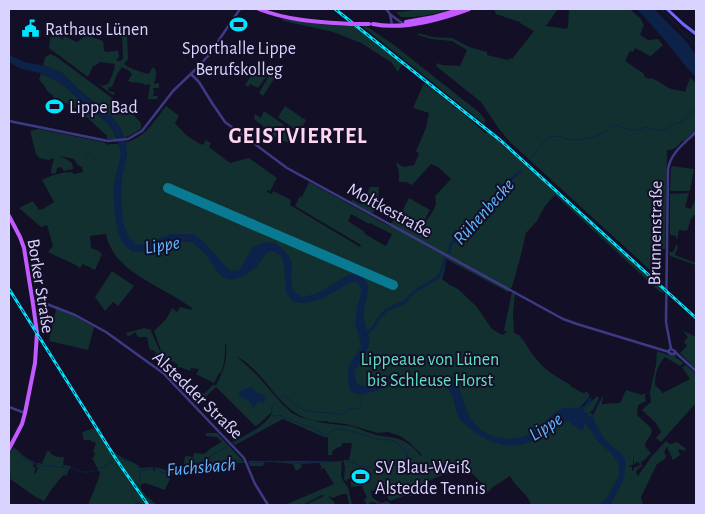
<svg xmlns="http://www.w3.org/2000/svg" width="705" height="514" font-family="'Alegreya Sans',sans-serif">
	<style>
		.green { fill: #12302f; fill-rule: evenodd }
		.water { fill: #0c2248 }
		.lines { fill: none; stroke-linecap: round; stroke-linejoin: round }
		.stream { stroke: #0c2248; stroke-width: 1 }
		.river { stroke: #0c2248; stroke-width: 3 }
		.runway { stroke: #0a7a92; stroke-width: 10 }
		.tertiary { stroke: #3d3a85; stroke-width: 2.5 }
		.secondary { stroke: #6f6bff; stroke-width: 3 }
		.primary { stroke: #c25bff; stroke-width: 4 }
		.rail-casing { stroke: #00e5ff; stroke-width: 3 }
		.rail { stroke: #130f26; stroke-width: 1; stroke-dasharray: 4; stroke-linecap: butt }
		.primary-bridge { stroke: #c25bff; stroke-width: 4 }
		.labels { text-anchor: middle; stroke-width: 4; stroke-linejoin: round; paint-order: stroke }
		.poi-label { font-size: 18px; fill: #d9d4ff; stroke: #130f26; text-anchor: start }
		.street-label { font-size: 18px; fill: #d9d4ff; stroke: #130f26 }
		.park-label { font-size: 18px; fill: #5fe0c0; stroke: #130f26 }
		.water-label { font-size: 19px; font-style: italic; fill: #62b6ff; stroke: #130f26 }
		.district-label { font-size: 22px; font-weight: bold; letter-spacing: 1px; fill: #ffd6f0; stroke: #130f26 }
	</style>
	<rect width="100%" height="100%" fill="#130f26"/>
	<!-- green -->
	<path class="green" d="M 424,9 L 451,9 C 435,14 418,18 401,17 L 397,13 L 397,12 Z
		M 494,9 L 558,9 L 546,26 L 567,29 L 568,26 L 569,9 L 630,9 L 641,19 L 644,25 L 640,35 L 648,40 L 658,39 L 663,45 L 652,55 L 650,56 L 635,48 L 633,52 L 630,51 L 625,61 L 643,73 L 645,77 L 649,79 L 651,78 C 657,80 661,83 667,87 C 672,90 679,90 685,92 L 690,78 L 692,79 L 696,84 L 696,130 L 684,141 L 682,141 C 678,146 673,151 667,150 L 665,249 L 660,249 L 656,253 L 651,271 L 510,142 L 499,129 L 481,102 L 436,66 L 437,63 L 442,65 L 460,66 L 467,50 L 452,41 L 431,39 L 418,35 L 418,33 L 433,37 L 452,38 L 469,47 L 487,52 L 487,55 L 508,60 L 510,58 L 512,59 L 534,31 L 520,23 L 520,22 L 496,14 Z
		M 279,18 L 327,25 L 355,26 L 402,64 L 398,72 L 391,62 L 361,43 L 333,32 L 284,21 Z
		M 362,26 L 366,26 L 394,45 L 480,113 L 486,121 L 483,123 Z
		M 132,28 L 132,32 L 128,32 L 127,34 L 128,59 L 124,64 C 128,68 142,72 148,74 L 150,72 L 153,67 C 159,72 155,78 154,84 L 159,83 L 159,88 L 153,88 L 153,89 L 154,90 L 153,96 L 158,96 L 157,99 L 148,99 L 150,84 L 145,85 C 140,81 133,84 128,81 L 132,74 L 128,70 L 122,67 L 117,74 L 112,87 L 109,87 L 108,90 L 111,92 L 114,92 L 115,93 L 113,95 L 98,84 L 103,86 L 109,83 L 114,70 L 115,64 L 99,62 L 98,64 L 93,66 L 88,77 L 49,48 L 51,32 L 60,34 L 58,36 L 63,40 L 64,39 L 62,38 L 64,36 L 77,42 L 86,35 L 103,41 L 104,50 L 106,52 L 116,51 L 118,50 L 119,57 L 117,59 L 117,61 L 120,61 L 123,59 L 122,32 L 127,29 Z
		M 51,54 L 58,58 L 131,112 L 141,123 L 141,129 L 133,134 L 124,138 L 119,126 L 104,110 L 80,91 L 62,73 L 43,66 L 45,57 Z
		M 258,65 L 272,73 L 275,71 L 278,73 L 263,96 L 259,93 L 270,74 L 269,73 L 258,88 L 250,84 L 248,87 L 245,85 Z
		M 41,73 L 61,83 L 84,104 L 108,123 L 112,129 L 117,139 L 107,139 L 107,135 L 105,134 C 95,125 76,105 65,103 L 62,106 L 59,103 L 59,102 L 53,97 L 54,96 C 46,93 45,84 39,80 Z
		M 424,83 L 465,115 L 485,133 L 488,131 L 665,291 L 665,293 L 660,292 L 555,195 L 545,206 L 537,221 L 526,233 L 520,259 L 512,287 L 508,292 L 446,259 L 445,270 L 442,279 L 450,285 L 458,289 L 476,306 L 492,329 L 502,335 L 507,332 L 504,330 L 512,292 L 515,294 L 513,313 L 514,333 L 521,336 L 520,338 L 522,338 C 537,363 545,371 571,385 L 570,386 L 583,393 L 587,392 L 590,395 L 587,400 L 580,407 L 583,409 L 597,396 L 599,398 L 593,410 L 590,412 L 593,415 L 594,414 L 603,395 L 602,404 L 603,406 L 603,404 L 620,403 L 626,390 L 642,395 L 646,393 L 645,397 L 646,401 L 638,405 L 637,415 L 651,428 C 654,436 645,439 645,446 L 651,453 L 643,461 L 641,461 L 642,463 L 640,464 L 638,462 L 636,462 L 635,464 L 634,464 L 633,455 L 633,465 L 629,466 L 629,467 L 632,467 L 632,471 L 633,471 L 634,468 L 642,464 L 642,466 L 637,470 L 636,472 L 638,476 L 651,457 L 666,441 L 670,444 L 677,442 L 686,449 L 685,451 L 678,449 L 680,455 L 673,460 L 667,447 L 664,452 L 666,456 L 665,459 L 657,464 L 641,497 L 643,505 L 531,505 C 529,495 515,487 510,476 L 493,487 L 484,496 L 483,489 L 484,485 L 467,469 L 456,473 L 454,471 L 435,478 L 413,488 L 412,494 L 410,497 L 409,494 L 390,501 L 386,495 L 389,493 L 386,486 L 371,491 L 372,497 C 377,501 381,505 387,501 L 390,503 L 391,505 L 383,505 L 378,503 L 376,504 L 375,502 L 371,502 L 367,505 L 364,499 L 367,498 L 362,486 L 351,487 L 351,479 L 347,479 L 347,481 L 348,482 L 347,482 L 344,479 L 345,466 L 344,465 L 344,460 L 349,460 L 352,444 L 351,443 L 342,443 L 341,447 L 338,447 L 336,449 L 333,450 L 332,455 L 328,455 L 328,437 L 324,437 L 283,419 L 235,445 L 232,442 C 247,434 266,427 273,411 L 258,425 L 257,424 L 257,426 L 255,426 L 216,387 L 197,405 L 194,402 L 203,393 L 204,394 L 213,385 L 216,385 C 223,373 228,359 226,344 L 225,344 C 225,354 225,363 221,373 L 219,373 L 214,383 L 196,374 L 199,369 L 191,368 L 190,371 L 183,368 L 177,367 L 178,365 L 170,360 L 166,364 L 157,358 L 157,356 L 155,355 L 156,353 L 153,350 L 151,351 L 149,348 L 147,337 L 138,337 L 135,332 L 128,337 L 126,333 L 144,328 L 152,330 L 151,331 L 159,349 L 162,353 L 154,331 L 167,318 L 172,308 L 177,312 L 180,307 L 192,310 L 191,307 C 185,304 180,300 175,297 C 150,282 112,267 106,234 L 90,236 L 91,248 L 99,251 L 102,254 L 95,270 L 83,264 L 80,268 C 70,261 59,258 48,252 L 53,246 L 47,225 L 41,227 L 19,208 L 33,201 L 39,210 L 43,209 L 54,202 L 42,180 C 51,175 63,172 72,172 L 74,174 L 83,172 L 82,167 L 78,165 L 74,159 L 59,156 L 68,160 L 72,163 L 73,169 L 70,170 L 69,169 L 68,170 L 64,171 L 62,168 L 59,167 L 57,168 L 56,173 L 52,174 L 51,170 L 54,158 L 49,160 L 39,158 L 36,154 L 30,131 L 39,129 L 103,142 L 109,145 L 110,144 C 140,145 150,127 166,106 L 179,116 L 175,123 C 183,133 191,140 203,145 L 206,140 L 211,143 L 209,147 L 230,163 L 249,158 L 277,178 L 270,191 L 267,190 L 267,192 L 272,194 L 273,191 L 291,200 L 290,205 L 360,247 L 361,245 L 295,206 L 300,196 L 302,197 L 309,182 L 389,226 L 398,214 L 422,227 L 433,211 L 436,204 L 435,196 L 451,179 L 438,167 L 431,164 L 412,185 L 406,182 L 399,182 L 399,172 L 396,162 L 403,167 L 414,165 L 419,154 L 416,151 L 426,128 L 429,113 L 413,108 ZM 351,214 L 369,224 L 370,223 L 392,234 L 386,246 L 370,237 L 364,233 L 365,232 L 348,221 ZM 236,356 C 266,371 277,411 312,420 C 317,421 322,422 327,421 L 328,422 L 346,424 L 378,433 L 388,432 L 400,436 L 409,442 L 422,455 L 425,454 L 419,456 L 420,455 L 414,448 L 404,441 L 396,438 L 376,435 L 351,426 L 323,423 L 300,417 L 292,413 L 283,405 L 256,374 Z
		M 285,106 L 301,117 L 301,119 L 303,118 L 306,120 L 300,131 L 297,131 L 278,117 Z
		M 264,111 L 297,134 L 292,145 L 274,136 L 264,129 L 263,126 L 254,119 L 255,114 L 261,118 Z
		M 672,166 L 694,169 L 690,191 L 670,191 L 671,169 Z
		M 370,187 L 379,187 L 378,206 L 376,206 L 374,212 L 371,213 L 351,202 L 352,199 L 358,203 L 368,205 L 371,198 L 369,196 L 369,194 L 367,193 Z
		M 689,193 L 685,207 L 691,209 L 696,197 L 696,213 L 691,219 L 687,231 L 679,230 L 677,239 L 676,239 L 676,245 L 678,246 L 675,255 L 696,263 L 696,265 L 670,256 L 669,252 L 673,252 L 676,245 L 676,236 L 670,235 L 670,194 Z
		M 409,198 L 430,210 L 422,225 L 401,213 Z
		M 112,271 L 134,286 L 118,306 L 113,302 L 105,311 L 95,297 Z
		M 56,309 L 76,317 L 94,327 L 88,350 L 49,341 Z
		M 682,330 L 696,337 L 696,369 L 680,353 L 687,346 L 684,342 L 688,337 Z
		M 657,351 L 668,355 L 667,352 L 671,355 L 676,355 L 675,357 L 684,363 L 680,366 L 665,357 C 657,366 655,374 655,385 L 663,393 L 690,379 L 682,367 L 686,365 L 696,374 L 696,403 L 661,442 L 656,438 L 661,432 C 658,423 649,417 642,410 L 651,402 L 650,392 L 656,365 Z
		M 94,428 L 146,505 L 141,505 L 137,503 L 133,505 L 88,505 L 98,480 L 100,473 L 92,458 L 94,457 L 95,453 L 93,452 L 96,443 L 89,440 L 84,440 L 82,433 L 85,431 Z
		M 97,428 L 99,428 C 104,437 109,448 117,454 C 125,461 135,461 141,468 L 153,467 L 154,474 L 155,467 L 166,470 L 183,465 L 186,469 L 172,474 L 165,490 L 145,483 L 142,484 L 140,487 L 146,496 L 157,505 L 149,505 L 118,461 Z
		M 206,433 L 217,433 L 218,434 L 243,461 L 244,463 L 228,463 L 214,465 L 215,468 L 204,466 L 189,466 L 191,463 L 184,464 L 185,456 L 193,457 L 194,453 L 204,454 L 211,448 L 222,442 L 217,437 L 206,436 Z
		M 14,447 L 25,457 L 34,462 L 34,465 L 32,466 L 36,468 L 34,472 L 35,474 L 38,468 L 36,466 L 37,463 L 46,464 L 42,463 L 48,450 C 51,455 57,458 64,457 L 63,465 L 71,466 L 66,476 L 63,475 L 51,490 L 44,501 L 34,496 L 9,478 L 9,449 L 11,451 Z
		M 271,461 L 326,461 L 329,462 L 342,461 L 341,477 L 343,477 L 342,479 L 348,487 L 352,505 L 349,504 L 347,494 L 342,494 L 333,498 L 328,496 L 334,502 L 335,505 L 305,505 L 324,496 L 322,495 L 303,505 L 287,505 L 287,504 L 334,484 L 324,468 L 321,469 L 321,466 L 319,463 L 301,464 L 302,467 L 296,471 L 293,464 L 272,462 L 265,462 L 263,466 L 250,466 L 248,461 Z"/>
	<!-- water -->
	<path class="water" d="M 637,9 L 654,9 L 685,40 L 696,55 L 696,77 L 687,68 L 664,39 Z
		M 9,55 L 24,62 L 46,66 L 62,73 L 80,91 L 113,118 L 119,126 L 126,143 L 127,155 L 122,177 L 121,194 L 123,222 L 128,236 L 136,244 L 143,245 L 171,234 L 193,234 L 205,243 L 225,266 L 231,271 L 239,270 L 253,247 L 267,242 L 275,243 L 284,250 L 292,262 L 291,279 L 293,290 L 302,297 C 324,294 333,282 352,273 C 381,280 361,301 364,318 C 365,329 372,338 368,348 C 366,356 359,364 354,371 L 357,384 L 362,386 C 366,385 372,384 376,382 C 381,381 386,377 390,376 C 400,374 411,378 421,378 C 432,379 441,376 451,381 C 462,386 461,396 465,406 C 468,416 475,425 483,431 C 499,442 521,441 537,430 C 546,425 550,414 560,409 C 572,404 581,415 589,398 L 591,397 L 592,401 L 583,410 L 583,411 L 589,414 L 589,415 L 583,421 L 590,416 L 593,415 C 594,419 595,423 597,426 C 599,431 602,435 605,439 C 611,447 620,450 624,458 C 630,472 617,494 610,505 L 599,505 C 606,500 609,494 613,486 C 630,462 609,453 594,437 L 595,436 L 586,424 L 584,424 L 584,429 L 581,431 L 568,421 L 562,424 L 556,421 C 553,425 550,429 547,432 C 524,450 500,450 476,433 C 471,429 463,424 459,418 C 452,405 457,395 443,384 L 423,387 L 389,384 L 376,391 L 360,395 L 351,392 C 345,369 347,367 361,348 L 360,340 L 355,323 L 357,306 L 362,291 L 358,283 L 353,281 L 322,299 L 305,303 L 293,302 L 286,292 L 284,266 L 281,256 C 268,244 265,256 258,265 C 252,272 237,282 227,279 C 216,275 212,261 204,253 C 200,249 196,246 192,242 L 173,242 L 149,251 L 133,252 L 124,245 L 118,234 L 115,216 L 113,188 L 121,153 L 116,136 L 112,129 L 108,123 L 84,104 L 61,83 L 43,74 L 21,69 L 9,62 Z
		M 251,387 L 256,392 L 264,395 L 265,400 L 264,404 L 261,402 L 258,401 L 253,408 L 250,402 L 239,395 L 239,393 L 242,390 Z"/>
	<g class="lines">
		<!-- stream -->
		<path class="stream" d="M 661,9 L 696,46
			M 84,156 L 92,151
			M 531,158 L 546,139 C 555,132 565,140 576,140 C 584,139 592,138 599,135 C 604,133 605,130 609,129 L 612,126 L 619,126 L 630,130 L 636,130 L 646,127 L 661,131 C 670,128 671,123 682,122 L 696,107
			M 280,399 L 284,395 L 300,408 L 305,410 L 314,412 L 331,413 L 340,415 L 345,413 L 350,409 L 359,409 L 361,407 L 362,394
			M 272,414 L 271,410 L 275,403
			M 593,415 L 600,400
			M 272,416 L 276,416 L 279,415 L 301,424 L 314,428 L 324,435
			M 325,435 L 336,429 L 348,430 L 376,439 L 391,440 L 397,443 L 408,454 L 406,460 L 401,459 L 399,463 L 385,466 L 383,470 L 379,469 L 376,471 L 372,467 L 359,466 L 352,462 L 346,461 L 327,462
			M 13,447 C 30,469 45,465 70,468 C 76,469 82,473 89,472 C 98,471 106,465 114,461
			M 119,458 L 134,463 L 140,469
			M 624,459 L 630,456
			M 249,462 L 255,463 L 269,461 L 293,463
			M 199,463 L 260,427
			M 294,463 L 327,462
			M 64,475 L 67,469
			M 143,505 C 135,500 126,497 138,488 L 141,470 L 156,469 L 164,473 L 187,465 L 198,463 L 235,460 L 244,462"/>
		<!-- river -->
		<path class="river" d="M 449,252 L 451,244 L 456,239 L 463,230 L 472,222 L 482,218 L 500,190 L 520,171
			M 366,334 L 373,328 L 379,318 L 386,310 L 405,302 L 408,298 L 418,289 L 437,278 L 441,273 L 445,259"/>
		<!-- runway -->
		<path class="runway" d="M 168,188 L 393,285"/>
		<!-- tertiary -->
		<path class="tertiary" d="M 386,9 L 390,14 L 392,25
			M 391,15 L 399,21 L 403,23
			M 191,74 L 199,82 L 212,103 L 225,122 L 287,168 L 563,319 L 577,324 L 669,352 L 671,354 L 674,354 L 675,351 L 671,349 L 669,350 L 669,352
			M 9,121 L 108,141 L 128,139 L 142,131 L 173,91 L 196,69 L 208,56 L 240,9
			M 33,301 L 39,301 L 75,315 L 106,332 L 163,373 L 244,458 L 255,484 L 268,505
			M 671,349 L 666,322 L 668,169 C 671,152 685,143 696,132
			M 675,352 L 696,371
			M 9,407 L 25,413"/>
		<!-- secondary -->
		<path class="secondary" d="M 667,9 L 683,24 L 696,34"/>
		<!-- primary -->
		<path class="primary" d="M 259,9 C 289,21 320,22 351,24
			M 406,22 L 434,17 L 462,9
			M 373,24 C 402,30 442,19 469,9
			M 9,216 L 20,237 L 24,248 L 33,304 L 37,333 L 35,363 L 25,413 L 22,424 L 9,449"/>
		<defs>
			<path id="rail" d="M 335,9 L 500,140 L 696,318
				M 9,289 L 116,459 L 148,505"/>
		</defs>
		<!-- rail casing -->
		<use href="#rail" class="rail-casing"/>
		<!-- rail -->
		<use href="#rail" class="rail"/>
		<!-- primary-bridge -->
		<path class="primary-bridge" d="M 351,24 L 369,24"/>
	</g>
	<!-- icons -->
	<defs>
		<symbol id="stadium-bare" viewBox="-9 -9 18 18"><path d="M0-5a6.5 5 0 1 0 0 10a6.5 5 0 1 0 0-10ZM-3.5-1.8h7v3.6h-7Z" fill="#00e5ff" stroke="#130f26" stroke-width="2.5" paint-order="stroke"/></symbol>
		<symbol id="civic-bare" viewBox="-9 -9 18 18"><path d="M-.6-6.5H3V-4.5H.6V-3L4-1V1h2V6H-6V1h2V-1L-.6-3ZM-1.2 2.5V6h2.4V2.5Z" fill="#00e5ff" stroke="#130f26" stroke-width="2.5" paint-order="stroke"/></symbol>
	</defs>
	<g fill-rule="evenodd">
		<use href="#stadium-bare" x="226" y="12" width="25" height="25"/>
		<use href="#civic-bare" x="18" y="16" width="25" height="25"/>
		<use href="#stadium-bare" x="42" y="94" width="25" height="25"/>
		<use href="#stadium-bare" x="348" y="464" width="25" height="25"/>
	</g>
	<g class="labels">
		<!-- poi labels -->
		<g class="poi-label">
			<text x="45" y="35">Rathaus Lünen</text>
			<text x="239" y="54" text-anchor="middle">Sporthalle Lippe<tspan x="239" dy="21">Berufskolleg</tspan></text>
			<text x="69" y="113">Lippe Bad</text>
			<text x="375" y="473">SV Blau-Weiß<tspan x="375" dy="21">Alstedde Tennis</tspan></text>
		</g>
		<!-- street labels -->
		<g class="street-label">
			<text transform="translate(390 210) rotate(29)" y="6">Moltkestraße</text>
			<text transform="translate(655 233) rotate(-89)" y="6">Brunnenstraße</text>
			<text transform="translate(41 286) rotate(81)" y="6">Borker Straße</text>
			<text transform="translate(198 395) rotate(44)" y="6">Alstedder Straße</text>
		</g>
		<!-- park labels -->
		<g class="park-label">
			<text x="430" y="365">Lippeaue von Lünen<tspan x="430" dy="21">bis Schleuse Horst</tspan></text>
		</g>
		<!-- water labels -->
		<g class="water-label">
			<text transform="translate(483 211) rotate(-48)" y="7">Rühenbecke</text>
			<text transform="translate(162 244) rotate(-9)" y="7">Lippe</text>
			<text transform="translate(545 426) rotate(-33)" y="7">Lippe</text>
			<text transform="translate(201 466) rotate(-5)" y="7">Fuchsbach</text>
		</g>
		<!-- district labels -->
		<g class="district-label">
			<text x="298" y="143">GEISTVIERTEL</text>
		</g>
	</g>
	<!-- border -->
	<rect width="705" height="514" fill="none" stroke="#d9d4ff" stroke-width="20"/>
</svg>
